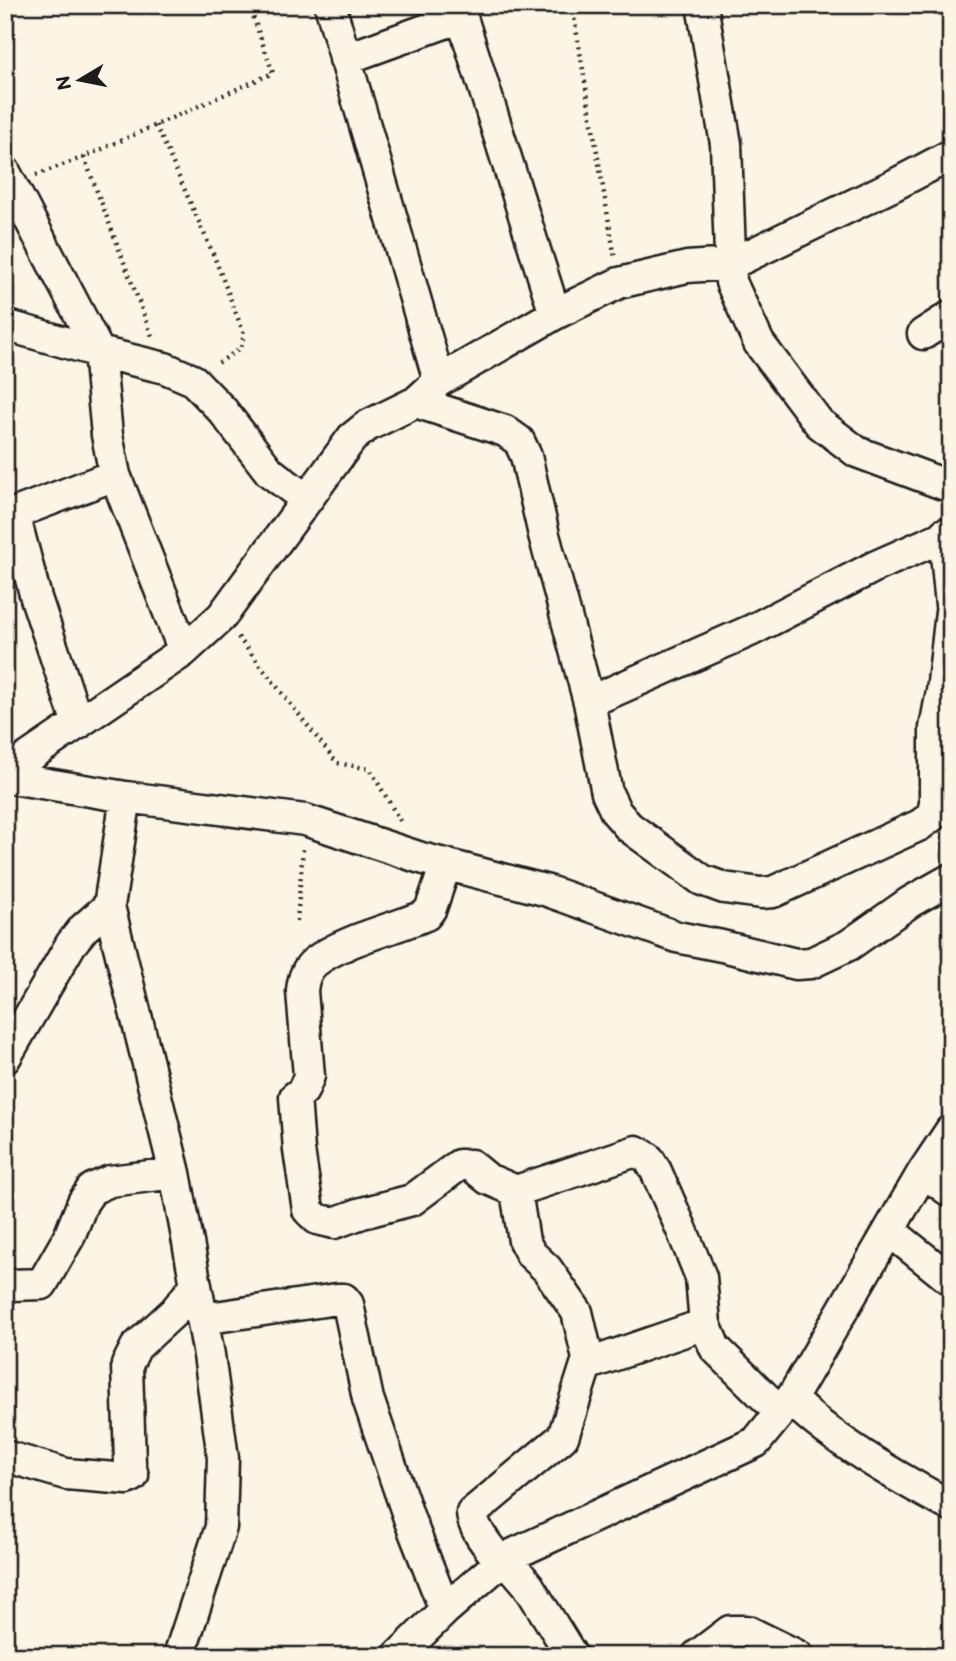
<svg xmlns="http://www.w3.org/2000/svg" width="956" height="1661" font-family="'Balsamiq Sans',sans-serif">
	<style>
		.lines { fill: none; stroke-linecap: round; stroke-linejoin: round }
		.street-casing { stroke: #1c1c1c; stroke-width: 35 }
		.path { stroke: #1c1c1c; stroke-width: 4.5; stroke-dasharray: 2 5; stroke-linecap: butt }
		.street { stroke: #fcf5e5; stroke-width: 30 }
	</style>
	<rect width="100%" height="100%" fill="#fcf5e5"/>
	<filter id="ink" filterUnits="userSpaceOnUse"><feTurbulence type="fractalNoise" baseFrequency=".0143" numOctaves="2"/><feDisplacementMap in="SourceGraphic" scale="14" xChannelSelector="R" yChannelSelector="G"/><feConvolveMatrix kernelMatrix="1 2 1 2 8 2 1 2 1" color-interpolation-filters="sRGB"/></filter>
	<g filter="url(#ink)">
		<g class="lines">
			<defs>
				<path id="street" d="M 330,5 L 439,381
					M 458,5 L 555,314
					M 702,5 L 726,144 L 731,282 L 759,343 L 819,423 L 857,452 L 951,487
					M 345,59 L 461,17
					M 5,172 L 99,352 L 107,435 L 115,475 L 184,651
					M 5,325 L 99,352 L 165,368 L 193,380 L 223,411 L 270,472 L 307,500
					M 923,334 L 951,316
					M 416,402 L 505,431 L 519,441 L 526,456 L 544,535 L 589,702 L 607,793 L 616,812 L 629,827 L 702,880 L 724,888 L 761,893 L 773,892 L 920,825 L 932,816 L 935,804 L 935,728 L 942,691 L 951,612
					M 14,514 L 36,598 L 78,724
					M 5,517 L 115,475
					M 944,534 L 951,605
					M 589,702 L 752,630 L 874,567 L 951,533
					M 5,773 L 184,651 L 222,616 L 352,438 L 367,426 L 416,402 L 439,381 L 555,314 L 619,283 L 687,267 L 731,264 L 894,185 L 951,155
					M 5,777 L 126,797 L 305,820 L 421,858 L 548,891 L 677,937 L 722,946 L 796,964 L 811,963 L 849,945 L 910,902 L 951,879
					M 446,864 L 431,908 L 426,915 C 393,929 341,941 315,962 C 306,969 303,979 302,991 L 309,1076 L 303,1091 L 295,1097 L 299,1150 L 308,1210 L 317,1219 L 334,1223 L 362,1213 L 412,1200 L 459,1165 L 471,1165 L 488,1179 L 516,1191 L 636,1151 L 648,1158 L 656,1171 L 681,1228 L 701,1277 L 705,1324 L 715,1348 L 780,1412
					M 109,906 L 175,1173 L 209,1355 L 223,1458 L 221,1527 L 179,1656
					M 5,1058 L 71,944 L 84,928 L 109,906 L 126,797
					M 923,1172 L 951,1192
					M 516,1191 L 524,1241 L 531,1254 L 547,1269 L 577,1312 L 589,1363
					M 890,1231 L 951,1280
					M 5,1289 L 11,1285 L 42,1284 L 69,1237 L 83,1202 L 92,1189 L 110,1181 L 175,1173
					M 202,1319 L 337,1299 L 344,1299 L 348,1304 L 368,1399 L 410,1521 L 445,1610
					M 791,1399 C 830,1439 900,1479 951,1506
					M 5,1456 L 66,1474 L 127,1479 L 133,1476 L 130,1464 L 127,1365 L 136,1347 L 175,1311 L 196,1285
					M 505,1558 L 528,1585 L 572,1656
					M 500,1562 C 490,1548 473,1530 472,1513 L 563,1437 L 586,1365 L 705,1324
					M 398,1656 L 445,1610 L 505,1558 L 756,1442 L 791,1399 L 923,1172 L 951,1130
					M 697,1656 L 730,1631 L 747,1631 L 798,1656"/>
			</defs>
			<!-- street casing -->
			<use href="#street" class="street-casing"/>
			<!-- path -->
			<path class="path" d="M 572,5 L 615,258
				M 156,125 L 214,256 L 244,334 L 241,348 L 215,365
				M 84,157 L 152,336
				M 36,175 L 84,157 L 273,73 L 249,5
				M 238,637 L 337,763 L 370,769 L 400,821
				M 297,921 L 303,849"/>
			<!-- street -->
			<use href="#street" class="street"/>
		</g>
	</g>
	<!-- margin -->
	<rect width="956" height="1661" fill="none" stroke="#fcf5e5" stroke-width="28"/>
	<rect x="14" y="14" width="928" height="1633" fill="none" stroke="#1c1c1c" stroke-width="2.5" filter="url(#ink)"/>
	<!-- north arrow -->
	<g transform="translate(80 80) rotate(260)" stroke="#fcf5e5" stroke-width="5" paint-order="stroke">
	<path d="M0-5L12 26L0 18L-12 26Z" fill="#1c1c1c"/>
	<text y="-10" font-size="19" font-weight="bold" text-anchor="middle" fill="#1c1c1c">N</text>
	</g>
</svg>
